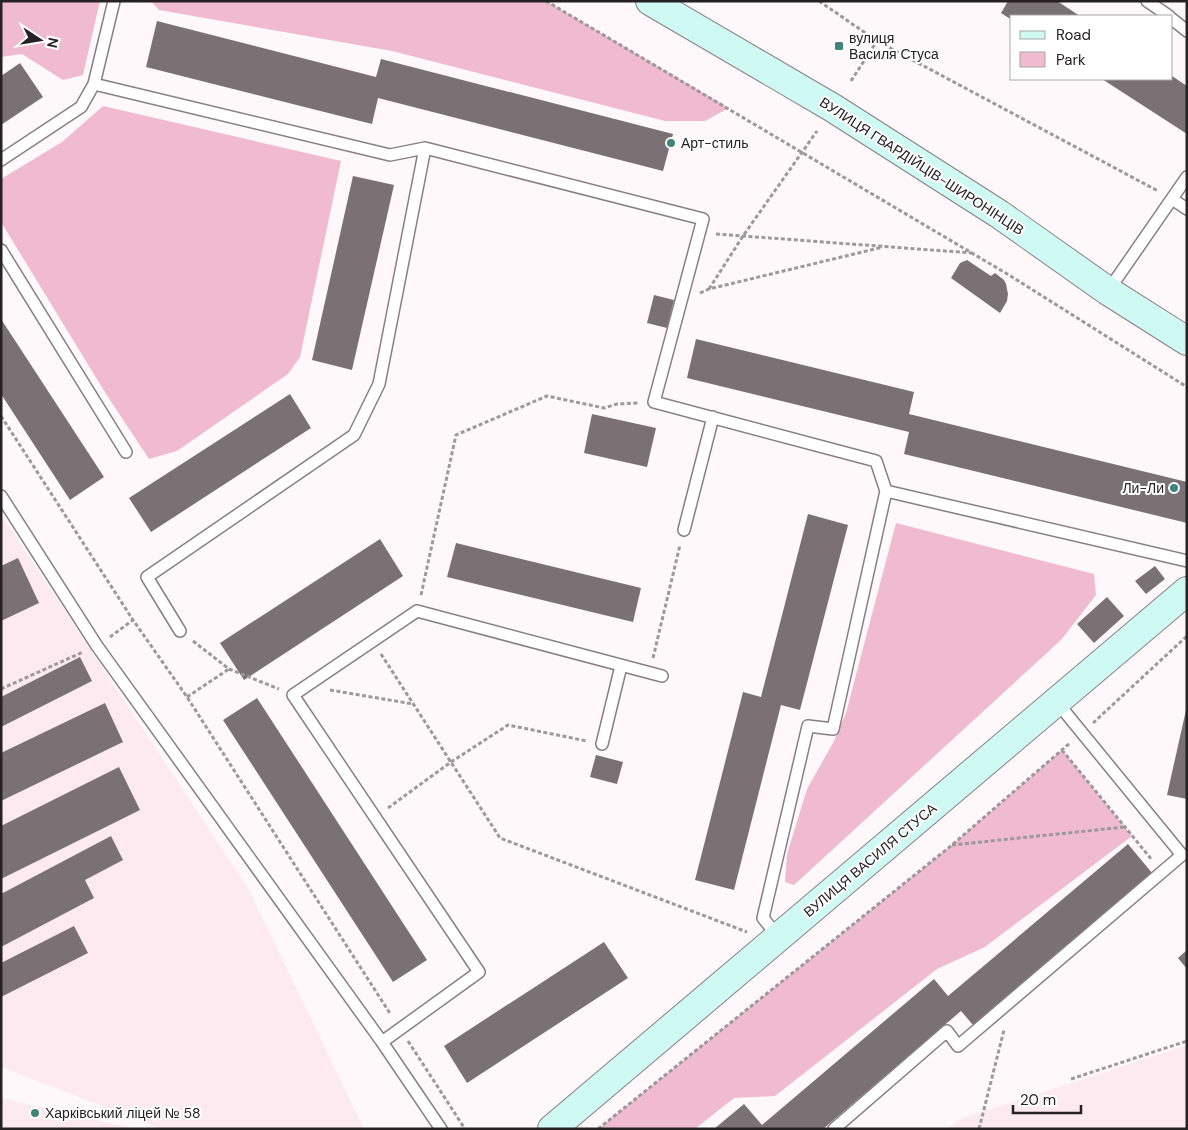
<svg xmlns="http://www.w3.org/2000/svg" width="1188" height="1130" font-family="'DM Sans',sans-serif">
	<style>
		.built { fill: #fdeaf0 }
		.green { fill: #f0bbcf }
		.building { fill: #7a7174 }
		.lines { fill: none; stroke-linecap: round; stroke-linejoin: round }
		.lane-casing { stroke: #897f83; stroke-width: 14 }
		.secondary-casing { stroke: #897f83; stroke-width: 30 }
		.path { stroke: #9d989a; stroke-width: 3; stroke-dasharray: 4 2.5; stroke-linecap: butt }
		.lane { stroke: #fff; stroke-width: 11 }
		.secondary { stroke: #cff9f3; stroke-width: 28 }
		.poi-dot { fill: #40857b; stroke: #fff; stroke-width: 2 }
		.labels { text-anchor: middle; stroke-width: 4; stroke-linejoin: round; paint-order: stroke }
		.poi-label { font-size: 14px; fill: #262224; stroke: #fff; text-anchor: start }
		.street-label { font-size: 14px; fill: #262224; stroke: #fff }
	</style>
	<rect width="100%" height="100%" fill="#fef8fa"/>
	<!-- built -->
	<path class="built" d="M 1,514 L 249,890 L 364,1129 L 162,1129 L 1,1067 Z
		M 1187,1045 L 1187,1129 L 948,1129 L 958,1120 Z
		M 1,1098 L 136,1129 L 1,1129 Z"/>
	<!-- green -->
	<path class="green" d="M 1,1 L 100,1 L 83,75 L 63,80 L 22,54 L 1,57 Z
		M 151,1 L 546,1 L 729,108 L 705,121 L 665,121 L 392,51 L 159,10 Z
		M 103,106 L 341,161 L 300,357 L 288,374 L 177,451 L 149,459 L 106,394 L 1,222 L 1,179 L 62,142 Z
		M 896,523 L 1094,574 L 1096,595 L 1061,640 L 794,885 L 785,882 L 787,854 L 807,789 L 834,741 L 846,713 Z
		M 1062,750 L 1132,836 L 985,947 L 937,969 L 775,1096 L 734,1098 L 695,1129 L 598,1129 L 952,845 Z"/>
	<!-- building -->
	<path class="building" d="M 1008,1 L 1057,1 L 1080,16 L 1012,16 L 1012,20 L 1001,13 Z
		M 157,21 L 376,77 L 381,59 L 673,134 L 663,171 L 378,98 L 372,124 L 146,67 Z
		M 20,63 L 43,97 L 1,125 L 1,76 Z
		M 1172,76 L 1187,86 L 1187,134 L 1102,79 L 1172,79 Z
		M 353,176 L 394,185 L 352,370 L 312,360 Z
		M 967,260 L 991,276 L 995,273 L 1004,280 L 1006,284 L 1008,294 L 1007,301 L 1000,313 L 951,278 L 960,263 Z
		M 654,295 L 674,300 L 667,328 L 647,323 Z
		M 1,319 L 104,477 L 70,500 L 1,394 Z
		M 696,339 L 914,392 L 909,414 L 1187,482 L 1187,523 L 904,454 L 909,432 L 687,378 Z
		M 290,394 L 311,428 L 151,532 L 129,498 Z
		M 592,414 L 656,428 L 647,467 L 584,453 Z
		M 808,514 L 848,525 L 800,710 L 781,705 L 734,890 L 695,880 L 743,692 L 761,697 Z
		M 380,539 L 403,576 L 244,680 L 220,643 Z
		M 456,543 L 641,588 L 633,622 L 447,577 Z
		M 18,558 L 39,603 L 1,621 L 1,566 Z
		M 1155,566 L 1165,579 L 1146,594 L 1135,581 Z
		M 1107,597 L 1124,616 L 1094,643 L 1077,624 Z
		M 80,657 L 92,681 L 1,727 L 1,697 Z
		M 257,698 L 427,960 L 393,982 L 223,720 Z
		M 105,703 L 123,742 L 1,801 L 1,753 Z
		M 1186,710 L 1187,710 L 1187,799 L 1167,795 Z
		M 596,755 L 623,762 L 617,784 L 590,777 Z
		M 119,767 L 140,810 L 1,879 L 1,826 Z
		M 111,836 L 123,860 L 85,880 L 94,898 L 1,947 L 1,894 Z
		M 1128,844 L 1152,873 L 973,1025 L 961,1011 L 823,1129 L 714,1129 L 744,1104 L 762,1125 L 934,979 L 948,996 Z
		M 74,926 L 88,953 L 1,997 L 1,963 Z
		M 604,942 L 628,978 L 467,1083 L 444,1046 Z
		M 1187,950 L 1187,969 L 1178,958 Z"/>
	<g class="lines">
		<defs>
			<path id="lane" d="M 114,1 L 94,84 L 390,155 L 425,148 L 703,219 L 654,402 L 876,461 L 886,491
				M 1147,1 L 1169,16
				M 1172,19 L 1187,31
				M 1,160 L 81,107 L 94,84
				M 1172,199 L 1187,209
				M 1,250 L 126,452
				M 1108,291 L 1187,177
				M 1,496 L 97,646 L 382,1042 L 441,1129
				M 684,530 L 713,417
				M 180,631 L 147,577 L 354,435 L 379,384 L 425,148
				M 602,744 L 621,666
				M 779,938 L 763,918 L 808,726 L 833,729 L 886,491 L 1187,561
				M 382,1042 L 479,972 L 293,695 L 417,611 L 662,676
				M 834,1129 L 947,1031 L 958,1046 L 1182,855 L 1056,701"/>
			<path id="secondary" d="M 650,1 L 833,108 L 999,214 L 1108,291 L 1187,341
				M 552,1129 L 1187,591"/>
		</defs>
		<!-- lane casing -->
		<use href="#lane" class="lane-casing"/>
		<!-- secondary casing -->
		<use href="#secondary" class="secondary-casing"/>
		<!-- path -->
		<path class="path" d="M 546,1 L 1009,275 L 1187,387
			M 819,1 L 877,41 L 1158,191
			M 851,81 L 877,41
			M 716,234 L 972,253
			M 709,289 L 743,236 L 817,131
			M 700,293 L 709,289 L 883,247
			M 1,416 L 133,620
			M 421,595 L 456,435 L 547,396 L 604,408 L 617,404 L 638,403
			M 110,637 L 133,620 L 187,697 L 391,1015
			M 193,641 L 229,669 L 279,689
			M 381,654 L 500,838 L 747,932
			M 653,658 L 680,545
			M 1,689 L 83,652
			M 330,690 L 413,704
			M 187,697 L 229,669
			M 1093,723 L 1187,636
			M 1062,750 L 1152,860
			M 388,808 L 451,762 L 508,725 L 587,741
			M 952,845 L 1125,827
			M 408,1041 L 465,1129
			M 1071,1079 L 1187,1041
			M 598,1129 L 952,845 L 1070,743
			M 979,1129 L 1004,1030"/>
		<!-- lane -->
		<use href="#lane" class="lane"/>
		<!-- secondary -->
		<use href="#secondary" class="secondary"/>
	</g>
	<!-- markers -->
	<g class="poi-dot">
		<rect x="834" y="41" width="10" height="10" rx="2.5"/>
		<circle cx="671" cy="143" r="5"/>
		<circle cx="1174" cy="488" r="5"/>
		<circle cx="35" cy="1113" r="5"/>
	</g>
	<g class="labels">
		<!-- poi labels -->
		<g class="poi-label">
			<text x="849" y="43">вулиця<tspan x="849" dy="16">Василя Стуса</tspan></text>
			<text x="681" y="148">Арт-стиль</text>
			<text x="1164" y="493" text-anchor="end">Ли-Ли</text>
			<text x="45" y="1118">Харківський ліцей № 58</text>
		</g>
		<!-- street labels -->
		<g class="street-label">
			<text transform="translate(922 166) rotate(33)" y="5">ВУЛИЦЯ ГВАРДІЙЦІВ-ШИРОНІНЦІВ</text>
			<text transform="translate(870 860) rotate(-40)" y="5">ВУЛИЦЯ ВАСИЛЯ СТУСА</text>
		</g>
	</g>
	<!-- border -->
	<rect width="1188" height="1130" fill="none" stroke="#262224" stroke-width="5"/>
	<!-- legend -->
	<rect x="1010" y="15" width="162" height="65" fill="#ffffff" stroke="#a8a7a7"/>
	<rect x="1020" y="31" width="25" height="8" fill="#cff9f3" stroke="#a8a7a7"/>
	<text x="1056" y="40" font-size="15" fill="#262224">Road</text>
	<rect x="1020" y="52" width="25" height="15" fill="#f0bbcf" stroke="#a8a7a7"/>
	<text x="1056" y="65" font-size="15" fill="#262224">Park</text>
	<!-- north arrow -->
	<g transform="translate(40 40) rotate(102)" stroke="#ffffff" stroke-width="4" paint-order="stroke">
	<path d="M0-4L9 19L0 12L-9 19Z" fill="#262224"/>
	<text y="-8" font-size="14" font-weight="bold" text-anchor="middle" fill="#262224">N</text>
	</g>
	<!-- scale -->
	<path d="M1013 1105v8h68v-8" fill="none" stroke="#262224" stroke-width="2.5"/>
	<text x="1020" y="1105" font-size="15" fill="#262224" stroke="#ffffff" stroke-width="4" paint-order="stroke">20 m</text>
</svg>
